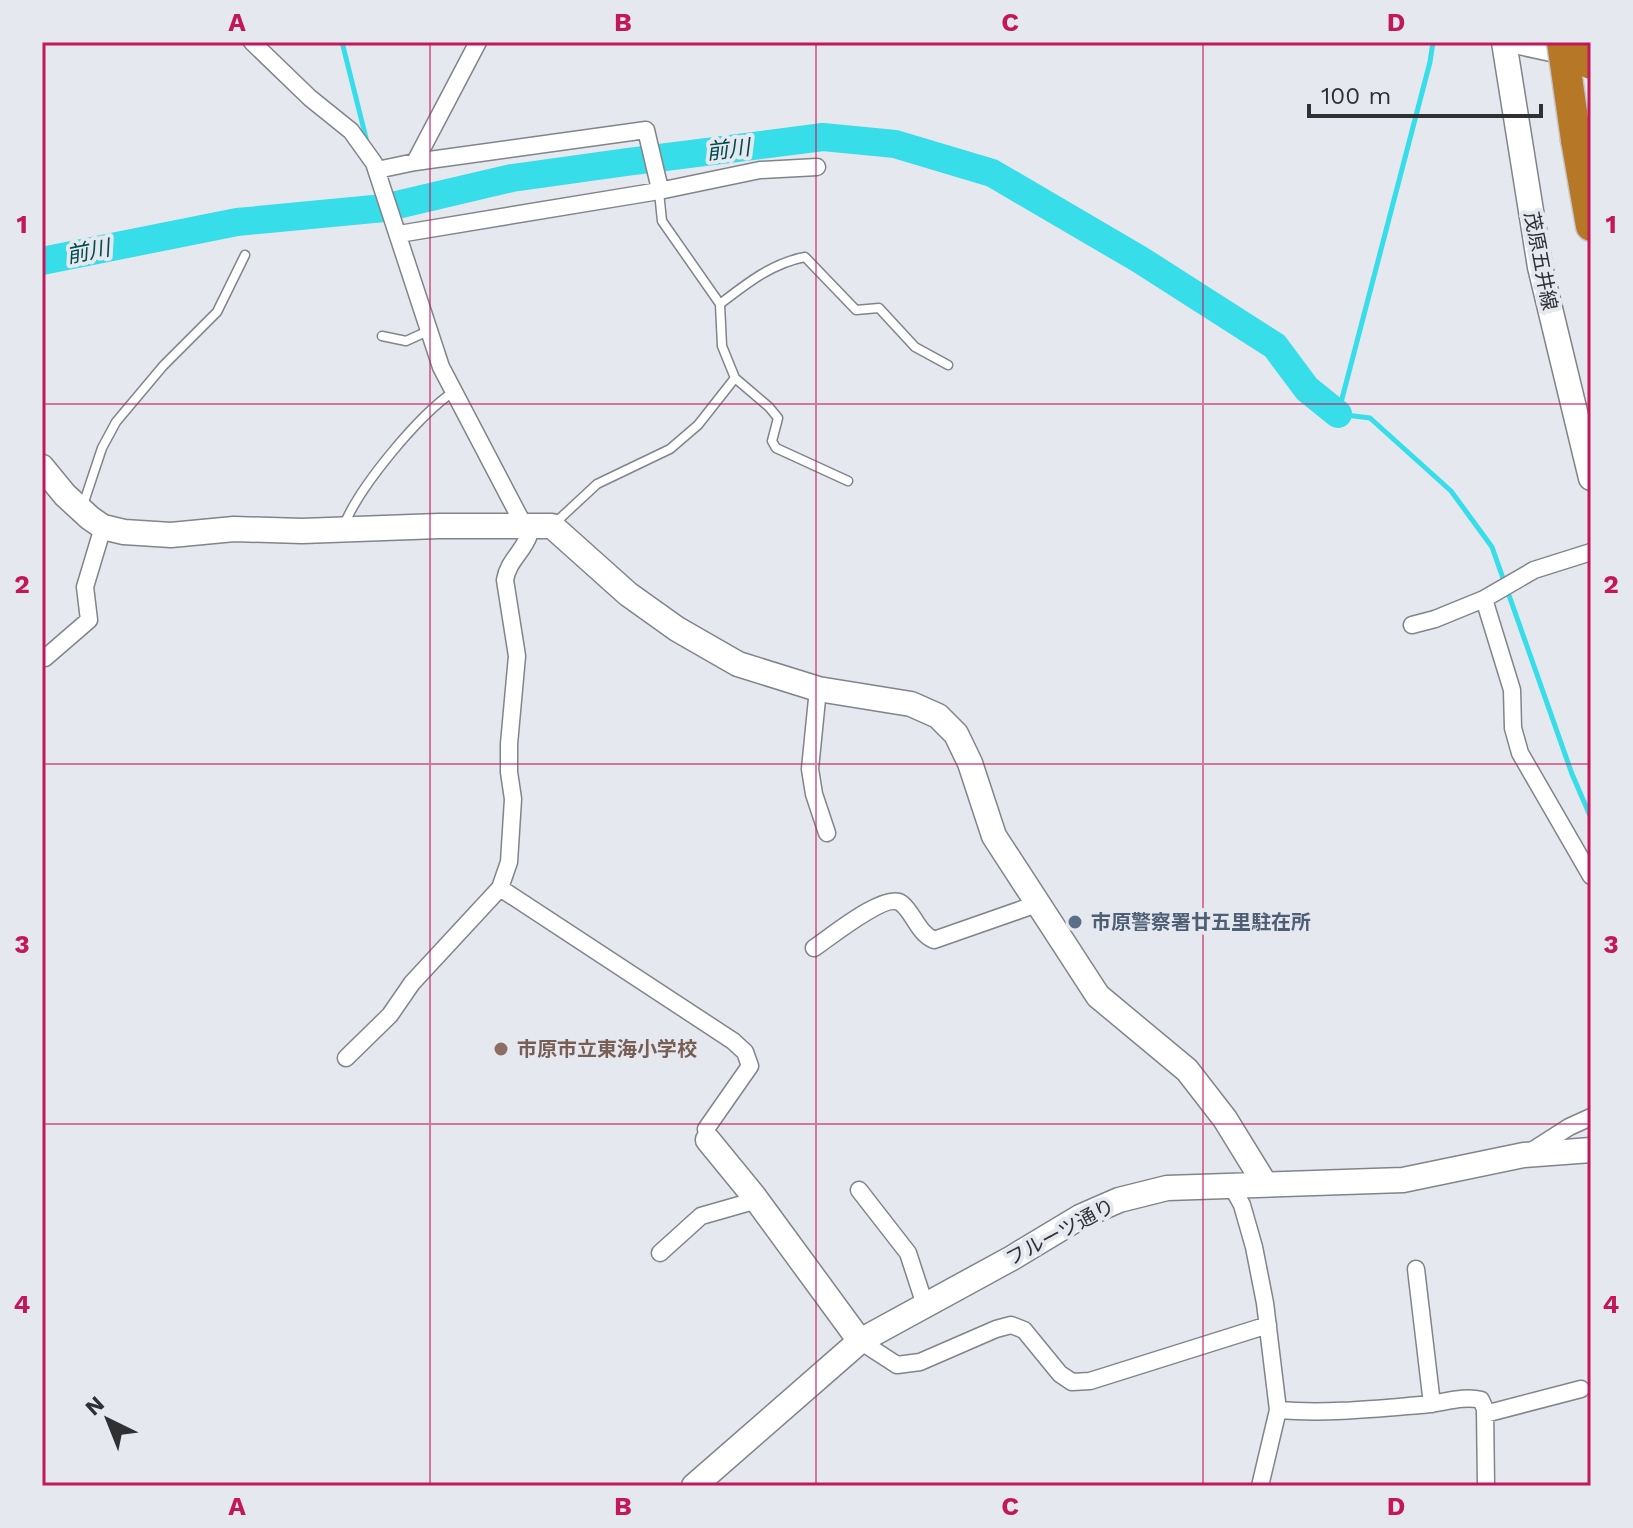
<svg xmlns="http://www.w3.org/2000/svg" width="1633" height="1528" font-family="'Work Sans','Noto Sans JP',sans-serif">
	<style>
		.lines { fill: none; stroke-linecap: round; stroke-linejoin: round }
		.stream { stroke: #37dde9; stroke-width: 5 }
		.river { stroke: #37dde9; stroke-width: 28 }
		.lane-casing { stroke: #81848a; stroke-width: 11 }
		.street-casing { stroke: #81848a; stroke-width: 19 }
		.secondary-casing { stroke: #81848a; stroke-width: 27 }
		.highway-casing { stroke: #c4c5c6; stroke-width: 33 }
		.lane { stroke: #fff; stroke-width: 8 }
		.street { stroke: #fff; stroke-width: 16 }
		.secondary { stroke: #fff; stroke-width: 24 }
		.highway { stroke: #b67726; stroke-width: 30 }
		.highway-bridge-casing { stroke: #c4c5c6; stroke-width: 33; stroke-linecap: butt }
		.highway-bridge { stroke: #b67726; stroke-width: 30 }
		.grid { fill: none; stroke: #c2185b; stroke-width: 2; stroke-opacity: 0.55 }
		.service-dot { fill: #5c6f8a; stroke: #e5e8ef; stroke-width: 3 }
		.education-dot { fill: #8d6e63; stroke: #e5e8ef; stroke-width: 3 }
		.labels { text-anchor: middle; stroke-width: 8; stroke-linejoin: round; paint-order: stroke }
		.street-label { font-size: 20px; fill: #2e3032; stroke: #e5e8ef }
		.service-label { font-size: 20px; font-weight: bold; fill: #4e5e75; stroke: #e5e8ef; text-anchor: start }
		.education-label { font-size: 20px; font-weight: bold; fill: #785e54; stroke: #e5e8ef; text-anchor: start }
		.water-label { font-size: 22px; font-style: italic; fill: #024c51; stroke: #e5e8ef }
		.neatline { fill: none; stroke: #c2185b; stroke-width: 3 }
		.grid-label { font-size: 26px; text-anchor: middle; font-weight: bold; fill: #c2185b }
	</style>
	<rect width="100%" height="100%" fill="#e5e8ef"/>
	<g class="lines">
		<!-- stream -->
		<path class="stream" d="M 342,42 L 368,146
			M 1433,42 L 1430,62 L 1338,414 L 1370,418 L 1451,491 L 1492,547 L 1572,774 L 1591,818"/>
		<!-- river -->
		<path class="river" d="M 42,261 L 237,222 L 384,208 L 512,178 L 627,162 L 823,137 L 895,144 L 992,173 L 1139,259 L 1275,346 L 1307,389 L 1338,414"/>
		<defs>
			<path id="lane" d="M 720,304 C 746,284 772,263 805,257 L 856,310 L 879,308 L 915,347 L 948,365
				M 382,336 L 406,341 L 428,331
				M 735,378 L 769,407 L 778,418 L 772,441 L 776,448 L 848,481
				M 83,505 L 102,448 L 116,422 L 163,366 L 217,312 L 245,255
				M 555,523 L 597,484 L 670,449 L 698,425 L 735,378 L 722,346 L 720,304 L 662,221 L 659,192
				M 344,525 C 360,486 418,416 453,392"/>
			<path id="street" d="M 252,42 L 310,98 L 351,131 L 374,163 L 441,367 L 529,535 C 523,552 508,561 505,580 L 517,656 L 509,744 L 509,772 L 513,799 L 509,862 L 500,888 L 412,983 L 390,1015 L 346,1058
				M 1505,43 L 1569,57
				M 415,162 L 646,130 L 659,185
				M 377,170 L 415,162 L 478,42
				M 399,234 L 659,191 L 760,170 L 817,167
				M 1484,599 L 1512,690 L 1513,728 L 1520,753 L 1591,876
				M 1412,625 L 1435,619 L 1484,599 L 1534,570 L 1591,552
				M 45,658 L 89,620 L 85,587 L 103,527
				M 818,689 L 810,769 L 814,794 L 827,833
				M 500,888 L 733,1041 L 745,1052 L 750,1066 L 706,1129 L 708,1140
				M 814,948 C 828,939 885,892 901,903 C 914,913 917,932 934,940 L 1037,904
				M 1530,1152 L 1569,1127 L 1591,1117
				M 1231,1185 L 1242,1205 L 1254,1247 L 1265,1303 L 1278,1410 L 1260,1486
				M 859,1190 L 908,1253 L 925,1305
				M 660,1253 L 701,1216 L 757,1200
				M 1416,1269 L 1432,1404
				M 860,1341 L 897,1365 L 920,1362 L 996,1329 L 1011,1325 L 1024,1330 L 1060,1374 L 1072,1382 L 1090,1381 L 1268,1325
				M 1278,1410 C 1325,1414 1373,1409 1420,1405 C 1440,1404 1463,1395 1481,1400 L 1485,1409 L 1486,1486
				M 1485,1414 L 1581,1389"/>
			<path id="secondary" d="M 1504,42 L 1540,267 L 1591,478
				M 42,467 L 65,495 L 90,518 L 103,527 L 124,532 L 171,535 L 234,529 L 302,531 L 439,526 L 552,526 L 628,594 L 677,629 L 738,664 L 818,689 L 911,704 L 938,716 L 956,734 L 970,763 L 994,836 L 1098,996 L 1187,1070 L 1225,1119 L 1265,1184
				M 708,1140 L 753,1195 L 860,1341
				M 694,1486 L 860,1341 L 1012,1258 L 1080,1217 L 1119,1200 L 1167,1188 L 1403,1180 L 1524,1155 L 1591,1150"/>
			<path id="highway" d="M 1576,140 L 1591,226"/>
		</defs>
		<!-- lane casing -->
		<use href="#lane" class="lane-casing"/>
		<!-- street casing -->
		<use href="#street" class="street-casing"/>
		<!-- secondary casing -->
		<use href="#secondary" class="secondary-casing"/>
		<!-- highway casing -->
		<use href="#highway" class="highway-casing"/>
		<!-- lane -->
		<use href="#lane" class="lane"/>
		<!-- street -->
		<use href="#street" class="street"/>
		<!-- secondary -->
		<use href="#secondary" class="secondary"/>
		<!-- highway -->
		<use href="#highway" class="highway"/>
		<defs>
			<path id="highway-bridge" d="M 1562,42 L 1576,140
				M 1588,42 L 1591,64"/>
		</defs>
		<!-- highway-bridge casing -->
		<use href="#highway-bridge" class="highway-bridge-casing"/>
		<!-- highway-bridge -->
		<use href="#highway-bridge" class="highway-bridge"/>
	</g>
	<!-- grid -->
	<path class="grid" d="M 430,42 L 430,1486M 816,42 L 816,1486M 1203,42 L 1203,1486M 42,404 L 1591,404M 42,764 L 1591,764M 42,1124 L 1591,1124"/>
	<!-- markers -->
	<circle class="service-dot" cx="1075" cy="922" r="8"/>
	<circle class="education-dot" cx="501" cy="1049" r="8"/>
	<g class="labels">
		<!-- street labels -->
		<g class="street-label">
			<text transform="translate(1541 261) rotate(79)" y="7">茂原五井線</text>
			<text transform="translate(1060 1232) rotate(-28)" y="7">フルーツ通り</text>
		</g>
		<!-- service labels -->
		<g class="service-label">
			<text x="1091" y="929">市原警察署廿五里駐在所</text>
		</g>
		<!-- education labels -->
		<g class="education-label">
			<text x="517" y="1056">市原市立東海小学校</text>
		</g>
		<!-- water labels -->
		<g class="water-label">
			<text transform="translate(728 149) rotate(-7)" y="8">前川</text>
			<text transform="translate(88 251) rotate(-11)" y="8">前川</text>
		</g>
	</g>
	<!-- border -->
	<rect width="1633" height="1528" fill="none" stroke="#e5e8ef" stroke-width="88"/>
	<!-- north arrow -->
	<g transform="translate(108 1420) rotate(317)" stroke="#e5e8ef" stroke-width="6" paint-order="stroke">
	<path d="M0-6L14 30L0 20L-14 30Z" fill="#2e3032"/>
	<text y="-12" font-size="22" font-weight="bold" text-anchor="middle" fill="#2e3032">N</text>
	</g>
	<!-- scale -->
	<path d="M1309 104v12h232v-12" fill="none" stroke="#2e3032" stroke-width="4"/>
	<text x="1321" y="104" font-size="24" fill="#2e3032" stroke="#e5e8ef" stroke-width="6" paint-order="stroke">100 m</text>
	<rect x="44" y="44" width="1545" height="1440" class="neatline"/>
	<g class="grid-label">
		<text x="237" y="31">A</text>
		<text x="623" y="31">B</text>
		<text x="1010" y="31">C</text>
		<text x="1396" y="31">D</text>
		<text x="22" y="233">1</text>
		<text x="1611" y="233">1</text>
		<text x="22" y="593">2</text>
		<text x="1611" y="593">2</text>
		<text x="22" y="953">3</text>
		<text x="1611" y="953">3</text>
		<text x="22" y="1313">4</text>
		<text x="1611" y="1313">4</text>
		<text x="237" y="1515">A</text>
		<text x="623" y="1515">B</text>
		<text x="1010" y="1515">C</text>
		<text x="1396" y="1515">D</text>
	</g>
</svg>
